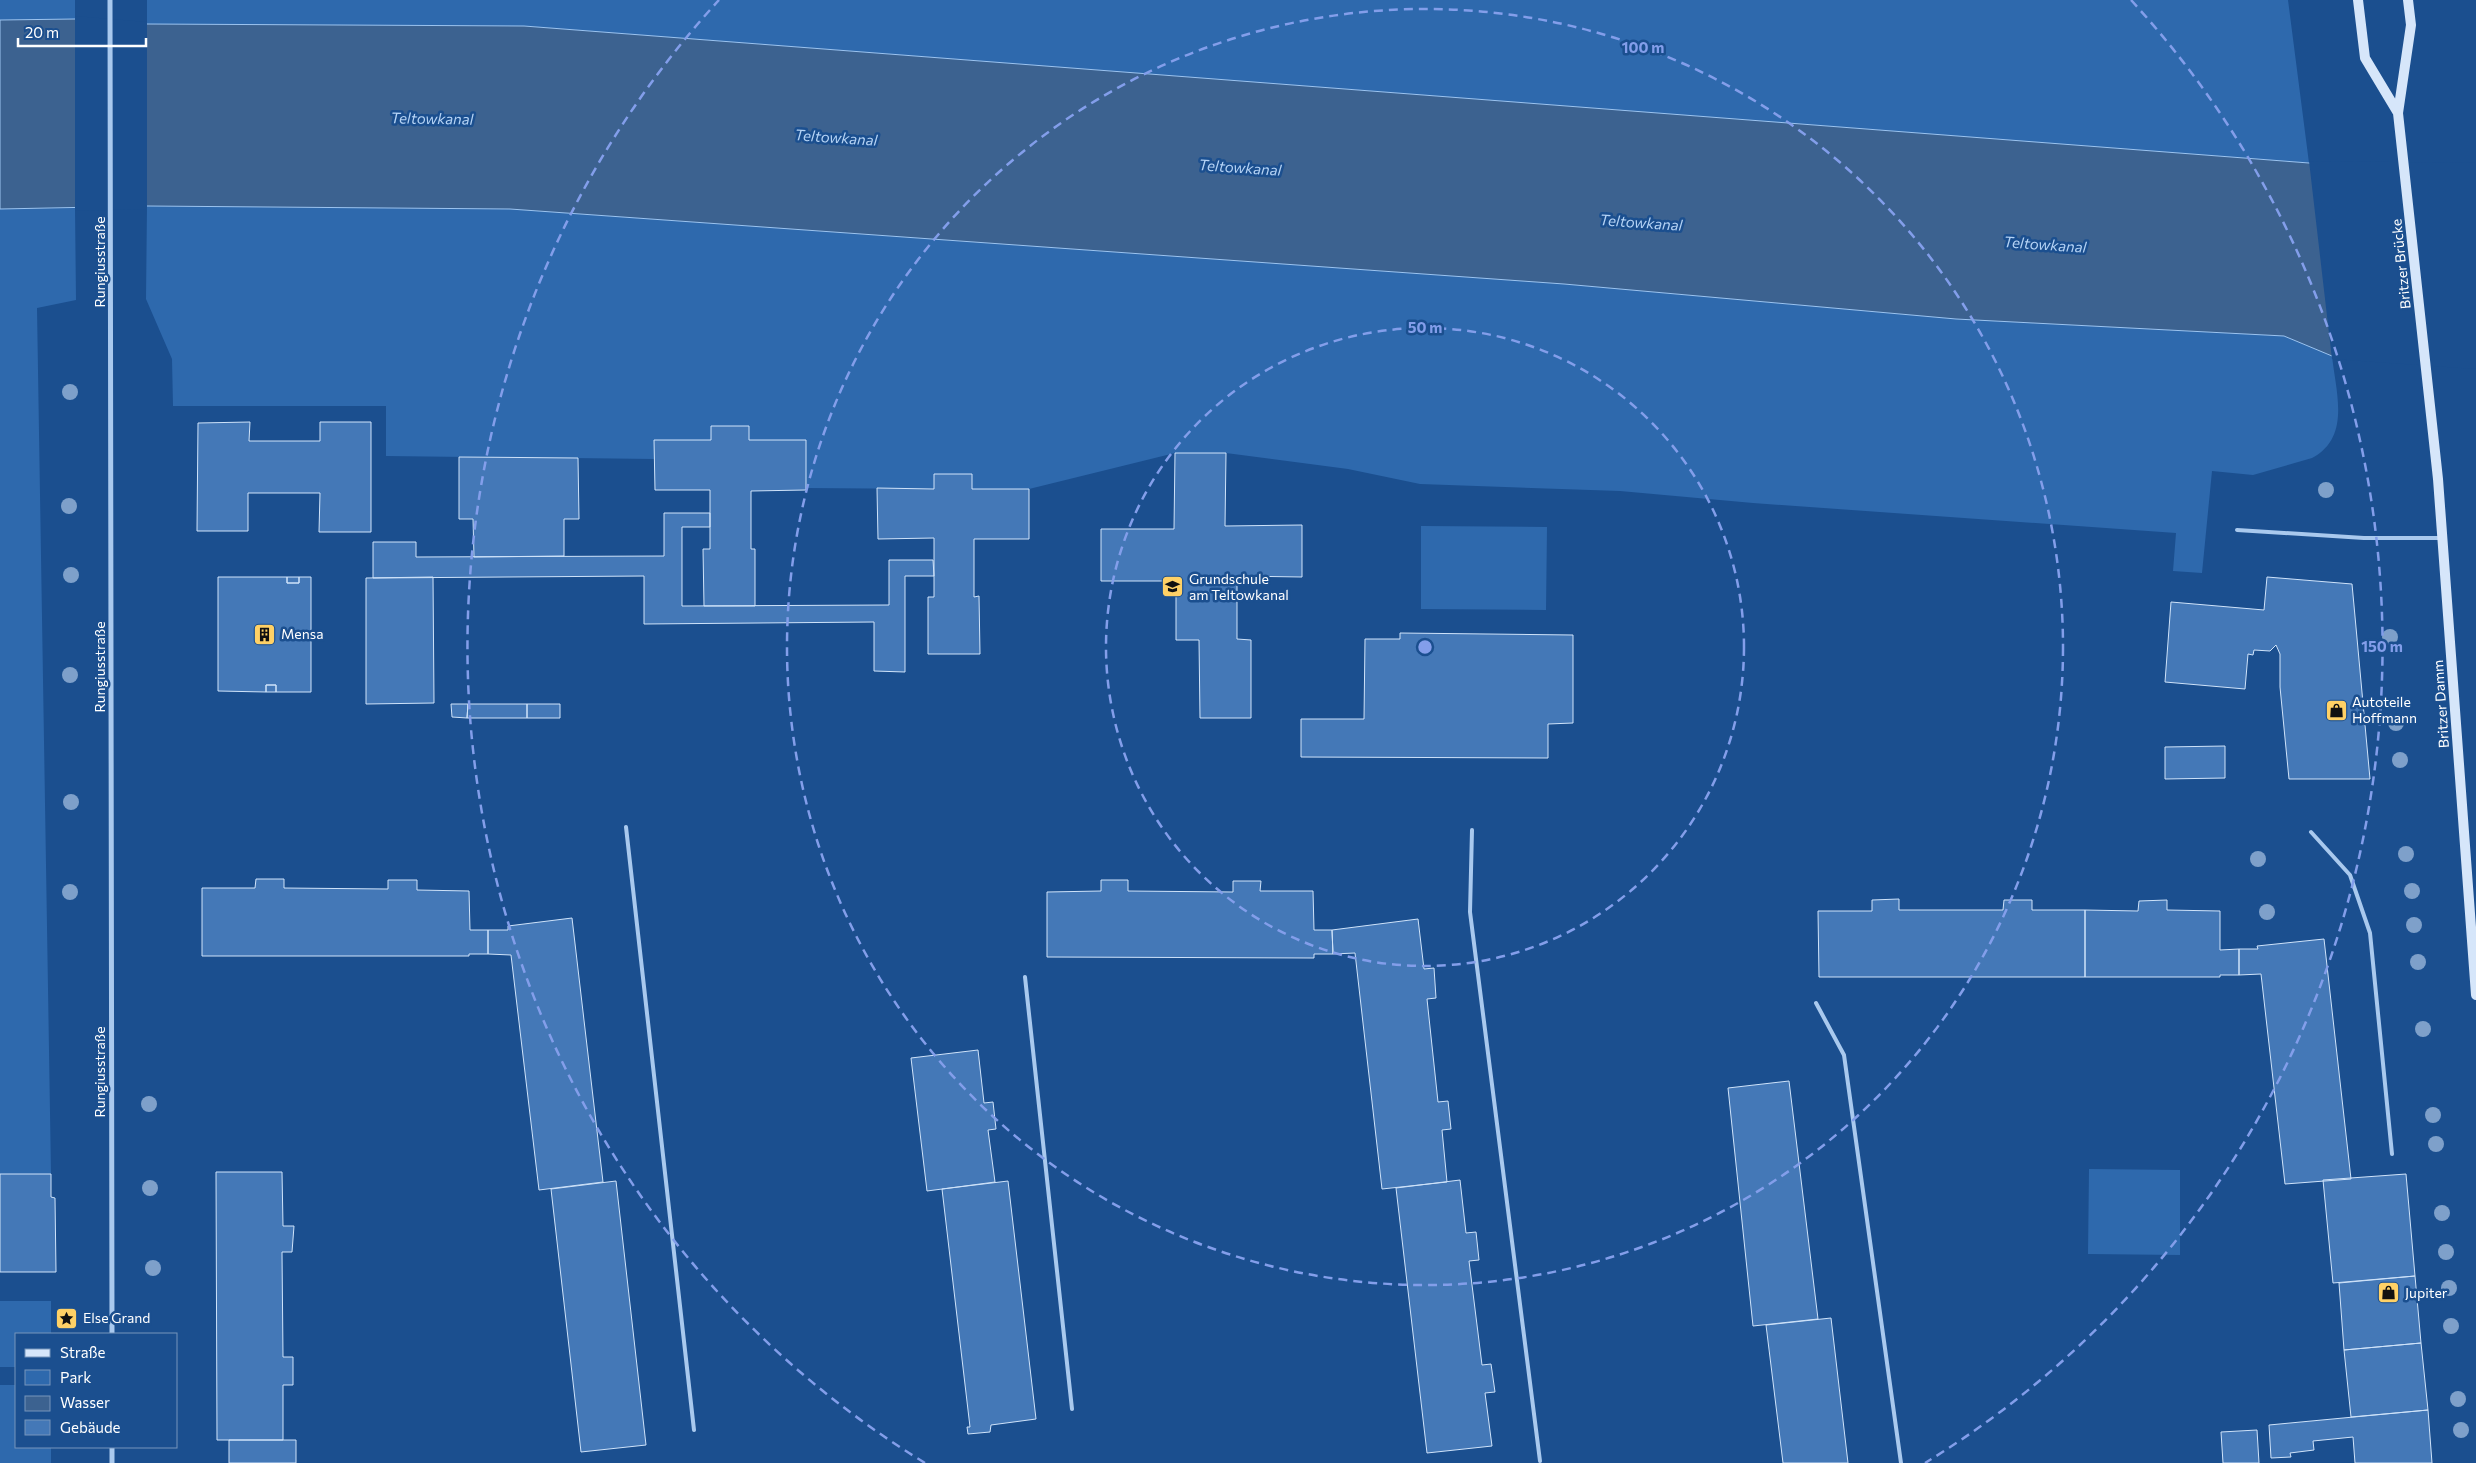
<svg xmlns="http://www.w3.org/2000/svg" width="2476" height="1463" font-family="Commissioner,sans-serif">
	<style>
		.green { fill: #2e69ad }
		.water { fill: #3c6290; stroke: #9cc4f0 }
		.pier { fill: #1b4f8f }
		.building { fill: #4478b7; stroke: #cfe3fa }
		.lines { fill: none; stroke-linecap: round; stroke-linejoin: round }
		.lane { stroke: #a9c9ee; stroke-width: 4 }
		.street { stroke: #a9c9ee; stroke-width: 5 }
		.secondary { stroke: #d6e6fa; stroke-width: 10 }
		.tree { fill: #7ea0ca }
		.ring { fill: none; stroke: #839eea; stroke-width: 2.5; stroke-dasharray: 9 6 }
		.labels { text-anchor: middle; stroke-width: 5; stroke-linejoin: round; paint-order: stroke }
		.street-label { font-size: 14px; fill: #fff; stroke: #1b4f8f }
		.poi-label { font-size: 14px; fill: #fff; stroke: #1b4f8f; text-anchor: start }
		.water-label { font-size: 15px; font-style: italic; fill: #b5d3f5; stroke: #1b4f8f }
		.centre { fill: #839eea; stroke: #1b4f8f; stroke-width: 2.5 }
		.ring-label { font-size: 15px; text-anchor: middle; font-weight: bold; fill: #839eea; stroke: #1b4f8f; stroke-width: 5; stroke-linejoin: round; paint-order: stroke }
	</style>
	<rect width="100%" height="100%" fill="#1b4f8f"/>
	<!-- green -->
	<path class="green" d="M 0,0 L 75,0 L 75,19 L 0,20 Z
		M 147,0 L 2288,0 L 2309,163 L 524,26 L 147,24 Z
		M 147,206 L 510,209 L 1564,284 L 1956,319 L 2284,336 L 2332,356 C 2336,393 2351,437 2312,458 L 2253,475 L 2212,471 L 2202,573 L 2173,571 L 2176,533 L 1753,503 L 1620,491 L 1420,484 L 1348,469 L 1226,453 L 1175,453 L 1029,489 L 972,489 L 972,474 L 934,474 L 934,489 L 806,488 L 806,440 L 749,440 L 749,426 L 711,426 L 711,440 L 655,459 L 386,456 L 386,406 L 173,406 L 172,359 L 146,299 Z
		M 75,208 L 76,300 L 37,308 L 51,1174 L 0,1174 L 0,209 Z
		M 1421,526 L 1547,527 L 1546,610 L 1421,609 Z
		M 2089,1169 L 2180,1170 L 2180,1255 L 2088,1254 Z
		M 0,1301 L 51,1301 L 51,1334 L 16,1334 L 16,1367 L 0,1367 Z
		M 0,1385 L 16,1385 L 16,1447 L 51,1447 L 51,1463 L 0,1463 Z"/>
	<!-- water -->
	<path class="water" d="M 75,19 L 147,24 L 524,26 L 2309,163 L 2476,166 L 2332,356 L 2284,336 L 1956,319 L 1564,284 L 510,209 L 147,206 L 0,209 L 0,20 Z"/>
	<!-- pier -->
	<path class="pier" d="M 75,16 L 147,22 L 147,209 L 75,211 Z
		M 2309,161 L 2476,163 L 2476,369 L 2332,359 Z"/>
	<!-- building -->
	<path class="building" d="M 250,422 L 249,441 L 320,441 L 320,422 L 371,422 L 371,532 L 319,532 L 320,493 L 248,493 L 248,531 L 197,531 L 198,423 Z
		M 711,426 L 749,426 L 749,440 L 806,440 L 806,490 L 751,491 L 751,549 L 755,549 L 755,606 L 704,606 L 703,549 L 710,549 L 710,490 L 655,490 L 654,440 L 711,440 Z
		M 1175,453 L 1226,453 L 1225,526 L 1302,525 L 1302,577 L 1237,576 L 1237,639 L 1251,640 L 1251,718 L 1200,718 L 1199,640 L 1176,640 L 1176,587 L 1181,586 L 1181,581 L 1101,581 L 1101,529 L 1174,529 Z
		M 459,457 L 578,458 L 579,519 L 564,519 L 564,556 L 474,557 L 473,519 L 459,519 Z
		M 934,474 L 972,474 L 972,489 L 1029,489 L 1029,539 L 974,539 L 974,597 L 979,596 L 980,654 L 928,654 L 928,597 L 934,597 L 934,538 L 878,539 L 877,488 L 934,489 Z
		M 664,513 L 710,513 L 710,527 L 682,527 L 682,606 L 889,605 L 889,560 L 933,560 L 934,576 L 905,576 L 905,672 L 874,671 L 874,622 L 644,624 L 644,576 L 373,578 L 373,542 L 416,542 L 416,557 L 664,556 Z
		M 218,577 L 287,577 L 287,583 L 299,583 L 299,577 L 311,577 L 311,692 L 276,692 L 276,685 L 266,685 L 266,692 L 218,691 Z
		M 287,577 L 299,577 L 299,583 L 287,583 Z
		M 433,577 L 434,703 L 366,704 L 366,578 Z
		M 2267,577 L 2352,584 L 2370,779 L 2289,779 L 2280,687 L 2280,654 L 2276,645 L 2270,651 L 2254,650 L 2253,655 L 2248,654 L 2245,689 L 2165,682 L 2171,602 L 2264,610 Z
		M 1400,633 L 1573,635 L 1573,723 L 1548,724 L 1548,758 L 1301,757 L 1301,719 L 1364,719 L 1365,639 L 1400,639 Z
		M 266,685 L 276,685 L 276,692 L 266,692 Z
		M 451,704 L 468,704 L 467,718 L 452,717 Z
		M 468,704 L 527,704 L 527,718 L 467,718 Z
		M 527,704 L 560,704 L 560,718 L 527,718 Z
		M 2225,746 L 2225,778 L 2165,779 L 2165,747 Z
		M 256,879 L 284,879 L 284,888 L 388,889 L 388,880 L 417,880 L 417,890 L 469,891 L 470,930 L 488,930 L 488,954 L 469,954 L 469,956 L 202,956 L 202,888 L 255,888 Z
		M 1101,880 L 1128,880 L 1128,891 L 1233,892 L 1233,881 L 1261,881 L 1260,891 L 1313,891 L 1314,930 L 1332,930 L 1333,954 L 1314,954 L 1314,958 L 1047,957 L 1047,892 L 1101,891 Z
		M 1899,899 L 1899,910 L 2003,910 L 2004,900 L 2032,900 L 2032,910 L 2085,910 L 2085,977 L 1819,977 L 1818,911 L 1872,911 L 1872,900 Z
		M 2167,900 L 2167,910 L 2220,911 L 2220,950 L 2239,949 L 2239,975 L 2220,975 L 2220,977 L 2085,977 L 2085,910 L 2138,911 L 2139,901 Z
		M 572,918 L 603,1182 L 539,1190 L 511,955 L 488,954 L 488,930 L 508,930 L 508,926 Z
		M 1418,919 L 1424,969 L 1434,968 L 1436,998 L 1427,999 L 1438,1102 L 1448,1101 L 1451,1129 L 1442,1130 L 1447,1182 L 1382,1189 L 1355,953 L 1333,954 L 1332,930 Z
		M 2324,939 L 2351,1179 L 2285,1184 L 2261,974 L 2239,975 L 2239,949 L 2258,949 L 2257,946 Z
		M 978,1050 L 984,1103 L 993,1102 L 996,1129 L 988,1130 L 995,1182 L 927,1191 L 911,1058 Z
		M 1789,1081 L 1818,1319 L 1753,1326 L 1728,1088 Z
		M 216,1172 L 282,1172 L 283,1226 L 294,1226 L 292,1252 L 282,1252 L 283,1357 L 293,1357 L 293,1385 L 283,1385 L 283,1440 L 217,1440 Z
		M 0,1174 L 51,1174 L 51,1197 L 55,1198 L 56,1272 L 0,1272 Z
		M 2406,1174 L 2415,1276 L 2333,1283 L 2323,1180 Z
		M 1460,1180 L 1466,1233 L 1476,1232 L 1479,1260 L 1469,1261 L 1482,1365 L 1491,1364 L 1495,1392 L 1485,1393 L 1492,1446 L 1427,1453 L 1396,1188 Z
		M 616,1181 L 646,1445 L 581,1452 L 551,1189 Z
		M 1008,1181 L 1036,1419 L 991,1425 L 990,1432 L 968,1434 L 967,1427 L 970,1427 L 942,1189 Z
		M 2415,1276 L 2421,1343 L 2344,1350 L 2339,1283 Z
		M 1831,1318 L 1848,1463 L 1783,1463 L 1766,1325 Z
		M 2421,1343 L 2428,1410 L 2351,1417 L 2344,1350 Z
		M 2428,1410 L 2432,1463 L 2355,1463 L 2353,1437 L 2313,1441 L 2314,1450 L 2290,1453 L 2291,1457 L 2271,1458 L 2269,1425 Z
		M 2257,1430 L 2259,1463 L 2223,1463 L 2221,1432 Z
		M 229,1440 L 296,1440 L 296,1463 L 229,1463 Z"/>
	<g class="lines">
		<!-- lane -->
		<path class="lane" d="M 2237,530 L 2364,538 L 2441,538
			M 626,827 L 694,1430
			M 1472,830 L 1470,912 L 1540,1461
			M 2311,832 L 2350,875 L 2370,933 L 2392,1154
			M 1025,977 L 1072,1409
			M 1816,1003 L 1844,1055 L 1901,1463"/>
		<!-- street -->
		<path class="street" d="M 110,0 L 112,1334
			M 112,1447 L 112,1463"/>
		<!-- secondary -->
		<path class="secondary" d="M 2358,0 L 2365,58 L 2398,113
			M 2408,0 L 2411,25 L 2398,113 L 2438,479 L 2476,995"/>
	</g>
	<!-- trees -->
	<g class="tree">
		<circle cx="70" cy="392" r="8"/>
		<circle cx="2326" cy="490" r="8"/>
		<circle cx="69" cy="506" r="8"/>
		<circle cx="71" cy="575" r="8"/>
		<circle cx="2390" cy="637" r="8"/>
		<circle cx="70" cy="675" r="8"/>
		<circle cx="2396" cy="723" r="8"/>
		<circle cx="2400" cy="760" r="8"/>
		<circle cx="71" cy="802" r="8"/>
		<circle cx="2406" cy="854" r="8"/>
		<circle cx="2258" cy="859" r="8"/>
		<circle cx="2412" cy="891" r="8"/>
		<circle cx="70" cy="892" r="8"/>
		<circle cx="2267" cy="912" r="8"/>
		<circle cx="2414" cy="925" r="8"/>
		<circle cx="2418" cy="962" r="8"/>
		<circle cx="2423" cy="1029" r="8"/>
		<circle cx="149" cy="1104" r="8"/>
		<circle cx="2433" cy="1115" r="8"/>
		<circle cx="2436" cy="1144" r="8"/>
		<circle cx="150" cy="1188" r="8"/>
		<circle cx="2442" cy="1213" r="8"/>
		<circle cx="2446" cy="1252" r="8"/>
		<circle cx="153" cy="1268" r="8"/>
		<circle cx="2449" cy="1288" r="8"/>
		<circle cx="2451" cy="1326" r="8"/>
		<circle cx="2458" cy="1399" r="8"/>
		<circle cx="2461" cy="1430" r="8"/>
	</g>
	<!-- distance rings -->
	<g class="ring">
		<circle cx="1425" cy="647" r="319"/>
		<circle cx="1425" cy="647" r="638"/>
		<path d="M925 1463A957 957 0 0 1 719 0M2131 0A957 957 0 0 1 1925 1463"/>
	</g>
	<!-- icons -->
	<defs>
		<symbol id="school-square" viewBox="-11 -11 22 22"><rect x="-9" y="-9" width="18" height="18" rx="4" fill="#ffd166" stroke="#1b4f8f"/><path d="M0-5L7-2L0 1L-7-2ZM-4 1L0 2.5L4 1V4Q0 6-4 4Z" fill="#111"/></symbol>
		<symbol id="building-square" viewBox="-11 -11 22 22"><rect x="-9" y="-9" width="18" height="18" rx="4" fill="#ffd166" stroke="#1b4f8f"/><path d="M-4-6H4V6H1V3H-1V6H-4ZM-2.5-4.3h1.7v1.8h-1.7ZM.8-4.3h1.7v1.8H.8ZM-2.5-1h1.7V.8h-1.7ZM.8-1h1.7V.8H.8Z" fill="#111"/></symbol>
		<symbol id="shop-square" viewBox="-11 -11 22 22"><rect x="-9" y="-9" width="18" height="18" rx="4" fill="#ffd166" stroke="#1b4f8f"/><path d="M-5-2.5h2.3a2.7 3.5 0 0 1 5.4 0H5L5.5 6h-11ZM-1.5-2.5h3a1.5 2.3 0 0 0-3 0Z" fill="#111"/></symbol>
		<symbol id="sight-square" viewBox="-11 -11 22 22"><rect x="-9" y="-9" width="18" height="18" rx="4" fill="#ffd166" stroke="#1b4f8f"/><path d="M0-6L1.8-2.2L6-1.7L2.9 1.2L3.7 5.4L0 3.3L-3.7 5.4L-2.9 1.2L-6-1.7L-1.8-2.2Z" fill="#111"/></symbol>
	</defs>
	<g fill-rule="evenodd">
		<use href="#school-square" x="1160" y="574" width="25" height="25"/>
		<use href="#building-square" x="252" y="622" width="25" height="25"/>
		<use href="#shop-square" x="2324" y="698" width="25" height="25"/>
		<use href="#shop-square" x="2376" y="1280" width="25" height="25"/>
		<use href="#sight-square" x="54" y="1306" width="25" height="25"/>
	</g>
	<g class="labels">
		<!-- street labels -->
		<g class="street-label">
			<text transform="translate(100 262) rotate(-90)" y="5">Rungiusstraße</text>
			<text transform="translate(2401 264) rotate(-96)" y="5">Britzer Brücke</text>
			<text transform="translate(100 667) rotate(-90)" y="5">Rungiusstraße</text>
			<text transform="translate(2441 704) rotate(-94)" y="5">Britzer Damm</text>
			<text transform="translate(100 1072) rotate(-90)" y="5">Rungiusstraße</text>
		</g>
		<!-- poi labels -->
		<g class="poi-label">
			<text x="1189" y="584">Grundschule<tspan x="1189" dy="16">am Teltowkanal</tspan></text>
			<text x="281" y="639">Mensa</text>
			<text x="2352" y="707">Autoteile<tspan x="2352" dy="16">Hoffmann</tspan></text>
			<text x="2405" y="1298">Jupiter</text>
			<text x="83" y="1323">Else Grand</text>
		</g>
		<!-- water labels -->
		<g class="water-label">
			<text transform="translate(432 119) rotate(1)" y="5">Teltowkanal</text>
			<text transform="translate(836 138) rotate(4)" y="5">Teltowkanal</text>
			<text transform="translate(1240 168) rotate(4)" y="5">Teltowkanal</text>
			<text transform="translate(1641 223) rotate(4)" y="5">Teltowkanal</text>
			<text transform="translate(2045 245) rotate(4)" y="5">Teltowkanal</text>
		</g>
	</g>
	<circle cx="1425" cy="647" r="8" class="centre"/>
	<g class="ring-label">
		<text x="1643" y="53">100 m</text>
		<text x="1425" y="333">50 m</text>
		<text x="2382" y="652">150 m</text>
	</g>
	<!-- legend -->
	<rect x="15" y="1333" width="162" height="115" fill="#1b4f8f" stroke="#7695bc"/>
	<rect x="25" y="1349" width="25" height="8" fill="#d6e6fa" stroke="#7695bc"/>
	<text x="60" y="1358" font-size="15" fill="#ffffff">Straße</text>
	<rect x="25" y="1370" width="25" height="15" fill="#2e69ad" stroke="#7695bc"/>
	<text x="60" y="1383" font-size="15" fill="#ffffff">Park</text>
	<rect x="25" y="1396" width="25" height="15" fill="#3c6290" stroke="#7695bc"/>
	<text x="60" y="1408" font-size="15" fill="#ffffff">Wasser</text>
	<rect x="25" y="1420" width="25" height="15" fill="#4478b7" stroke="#7695bc"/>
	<text x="60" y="1433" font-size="15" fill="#ffffff">Gebäude</text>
	<!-- scale -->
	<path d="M18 38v8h128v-8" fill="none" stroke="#ffffff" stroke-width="2.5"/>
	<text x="25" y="38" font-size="15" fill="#ffffff" stroke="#1b4f8f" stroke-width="4" paint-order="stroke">20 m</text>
</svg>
